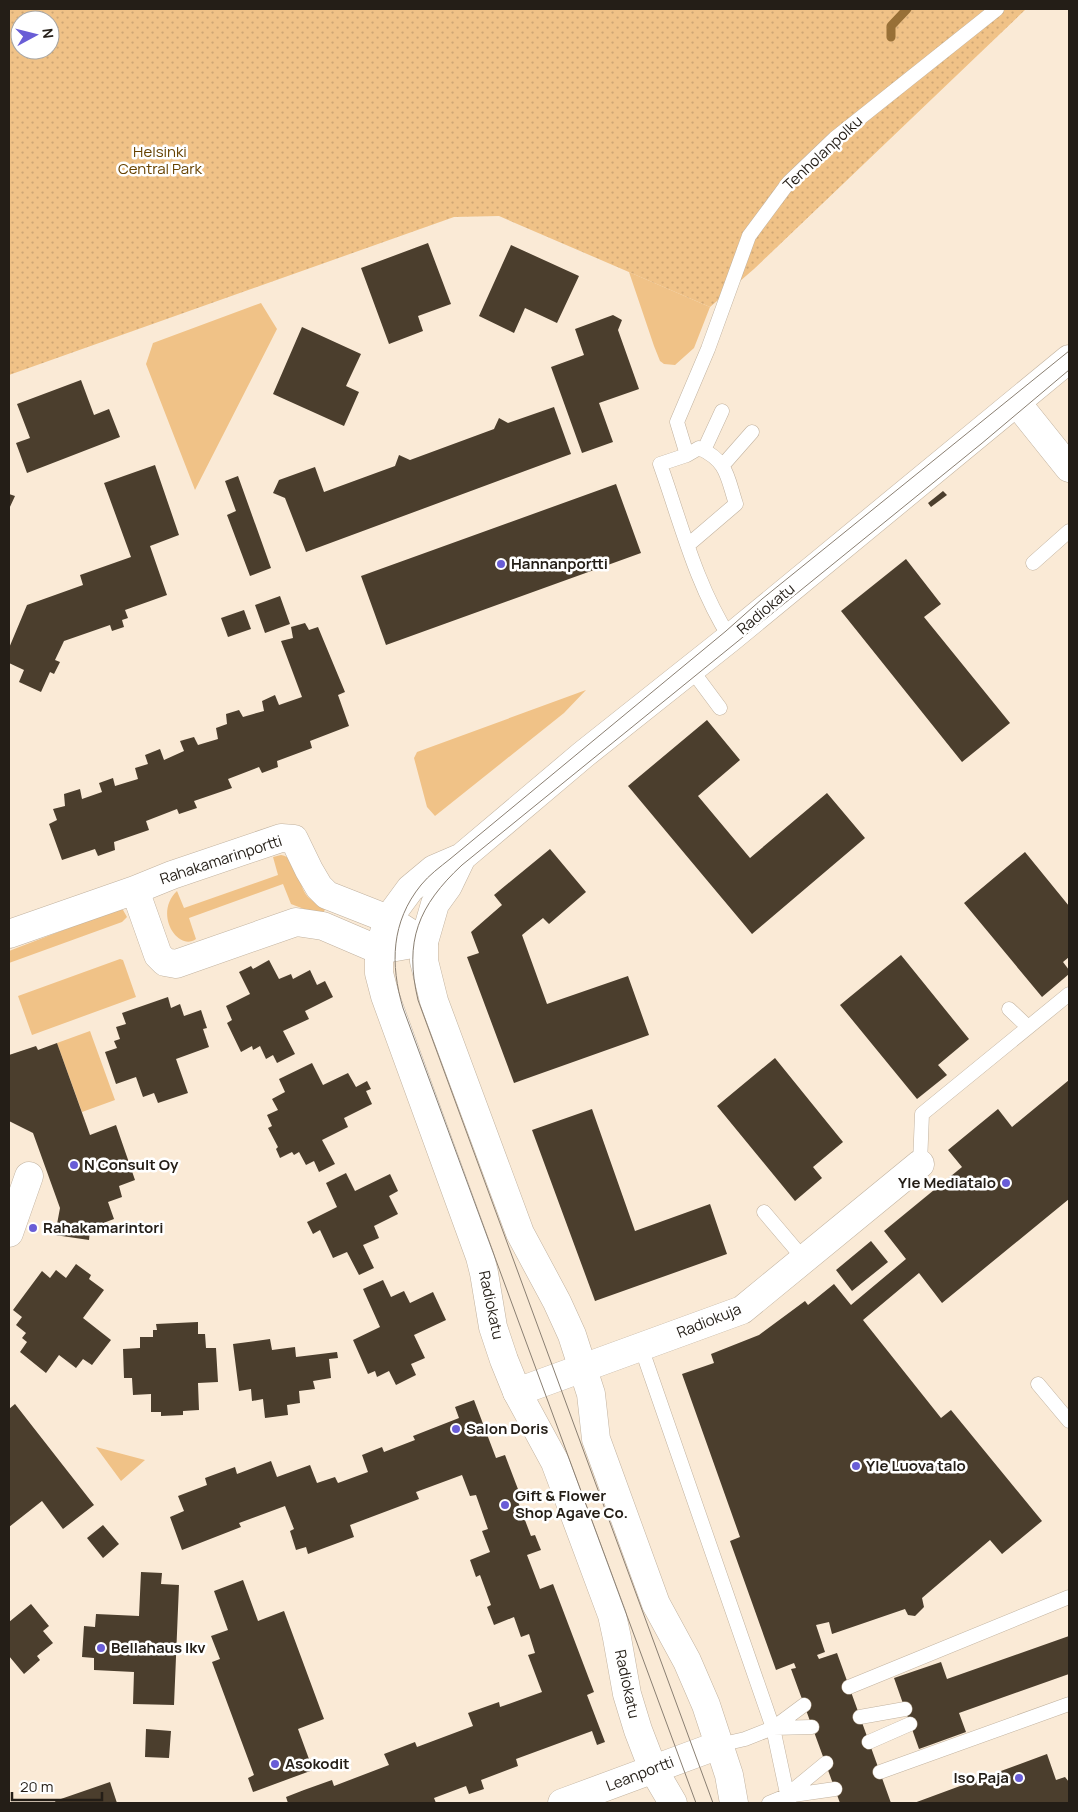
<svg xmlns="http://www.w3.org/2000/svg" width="1078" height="1812" font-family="Manrope,sans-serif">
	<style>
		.grass { fill: #f0c287 }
		.park { fill: url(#park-dots); fill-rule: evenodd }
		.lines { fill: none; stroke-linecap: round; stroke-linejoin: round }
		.stream { stroke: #987037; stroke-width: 9 }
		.building { fill: #4b3e2d }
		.lane-casing { stroke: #c1b29f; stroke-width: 15 }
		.street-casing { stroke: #c1b29f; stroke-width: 29 }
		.secondary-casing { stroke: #c1b29f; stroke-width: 29 }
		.lane { stroke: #fff; stroke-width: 14 }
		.street { stroke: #fff; stroke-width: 28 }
		.secondary { stroke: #fff; stroke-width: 28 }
		.tram { stroke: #8a7f72; stroke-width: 1 }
		.poi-dot { fill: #695dd6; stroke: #fff; stroke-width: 2 }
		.labels { text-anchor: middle; stroke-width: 5; stroke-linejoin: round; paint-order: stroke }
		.park-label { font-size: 15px; fill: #664200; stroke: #fff }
		.street-label { font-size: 15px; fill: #241e17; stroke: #fff }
		.poi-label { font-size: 15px; font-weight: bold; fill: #241e17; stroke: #fff; text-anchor: start }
	</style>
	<defs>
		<pattern id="park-dots" width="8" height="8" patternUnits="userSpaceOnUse" patternTransform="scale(1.25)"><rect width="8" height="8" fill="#f0c287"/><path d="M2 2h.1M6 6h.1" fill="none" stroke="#cea674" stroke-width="1.8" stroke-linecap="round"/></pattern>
	</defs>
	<rect width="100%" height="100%" fill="#faead6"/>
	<!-- grass -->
	<path class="grass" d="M 629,272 L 710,307 L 694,348 L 675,365 L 664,364 L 660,361 L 654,346 Z
		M 261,303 L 277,329 L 195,490 L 146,364 L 153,343 Z
		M 586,690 L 564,713 L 435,816 L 427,807 L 414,758 L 417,752 Z
		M 281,855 C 300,858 297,885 308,897 C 313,902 320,905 326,907 L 322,916 L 291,904 L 283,884 L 189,918 L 196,939 C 178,952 153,914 177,891 L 184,908 L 278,875 L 273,857 Z
		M 118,909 L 123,910 L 127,917 L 122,922 L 9,963 L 9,951 Z
		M 120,959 L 123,960 L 136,997 L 32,1035 L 18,996 Z
		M 90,1031 L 115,1100 L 82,1112 L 57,1043 Z
		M 96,1447 L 145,1460 L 121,1481 Z"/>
	<!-- park -->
	<path class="park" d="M 9,9 L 1026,9 L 754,269 L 710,307 L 499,216 L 454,217 L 9,375 ZM 20,20 L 50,20 L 50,50 L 20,50 Z"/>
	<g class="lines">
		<!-- stream -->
		<path class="stream" d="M 891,37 L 891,26 L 907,9"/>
	</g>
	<!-- building -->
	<path class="building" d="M 428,243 L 451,304 L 418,316 L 423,331 L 389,344 L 361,268 Z
		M 511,245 L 579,276 L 557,323 L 525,308 L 514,333 L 479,316 Z
		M 613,315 L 622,320 L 618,330 L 639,389 L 599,403 L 613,442 L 582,453 L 551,367 L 584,355 L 575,329 Z
		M 302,327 L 361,354 L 346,386 L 359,392 L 344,426 L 273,394 Z
		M 81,380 L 94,415 L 109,409 L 120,437 L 27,473 L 16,443 L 30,438 L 17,404 Z
		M 554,407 L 571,454 L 306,552 L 285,498 L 273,493 L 279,480 L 315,467 L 324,492 L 395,466 L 399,455 L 410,460 L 494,429 L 499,418 L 508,423 Z
		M 155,465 L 179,535 L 150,546 L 167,595 L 125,610 L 128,618 L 122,620 L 124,627 L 112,631 L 110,625 L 64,641 L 55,660 L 60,662 L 54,674 L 50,672 L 41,692 L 19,682 L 24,670 L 9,663 L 9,648 L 27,605 L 83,585 L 80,575 L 131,557 L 104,483 Z
		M 238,476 L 271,568 L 250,576 L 227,515 L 236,511 L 225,481 Z
		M 616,484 L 641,553 L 386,645 L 361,576 Z
		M 943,491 L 947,495 L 931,507 L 928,503 Z
		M 9,494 L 15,496 L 9,509 Z
		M 906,559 L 941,604 L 924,617 L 1010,723 L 962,762 L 841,611 Z
		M 280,596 L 290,624 L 265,633 L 255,605 Z
		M 244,610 L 251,629 L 228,637 L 221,618 Z
		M 305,623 L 309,630 L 318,627 L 345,692 L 338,695 L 349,726 L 310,741 L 312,748 L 277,761 L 278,767 L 262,773 L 259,767 L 228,779 L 232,788 L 194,801 L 197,808 L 179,814 L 177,809 L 146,821 L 149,830 L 114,842 L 115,850 L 98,856 L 95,849 L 62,860 L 49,824 L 57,820 L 53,809 L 65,806 L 64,794 L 80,789 L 82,799 L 102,792 L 99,783 L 113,778 L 115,786 L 138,779 L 135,768 L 148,764 L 145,755 L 160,749 L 164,760 L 184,751 L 180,741 L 194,737 L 198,745 L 218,739 L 216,728 L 227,724 L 226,714 L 239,710 L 243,717 L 264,711 L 262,701 L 275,695 L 279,705 L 302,697 L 281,641 L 293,638 L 291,627 Z
		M 707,720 L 740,760 L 698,796 L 750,858 L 827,793 L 865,838 L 752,934 L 628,786 Z
		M 550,849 L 586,892 L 549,924 L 543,918 L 522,935 L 547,1004 L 628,976 L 649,1035 L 514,1083 L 467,957 L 479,953 L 471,932 L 502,905 L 494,895 Z
		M 1025,852 L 1069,906 L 1069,957 L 1063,962 L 1069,970 L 1069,974 L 1042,997 L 964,903 Z
		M 901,955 L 969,1039 L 938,1065 L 947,1075 L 917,1099 L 840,1005 Z
		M 269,960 L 279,979 L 291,974 L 293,979 L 310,970 L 317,985 L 325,981 L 333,997 L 305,1011 L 309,1019 L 283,1031 L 295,1054 L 277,1063 L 273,1055 L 266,1059 L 260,1046 L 253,1050 L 252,1046 L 241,1052 L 227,1023 L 232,1020 L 226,1006 L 250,994 L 239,972 L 251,966 L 253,969 Z
		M 168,997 L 171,1008 L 180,1004 L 184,1016 L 201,1010 L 207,1028 L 203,1029 L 209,1047 L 176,1059 L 188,1093 L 158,1103 L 154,1093 L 143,1097 L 136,1077 L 116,1084 L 105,1052 L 117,1048 L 114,1041 L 120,1039 L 116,1027 L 126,1024 L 122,1013 Z
		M 57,1043 L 90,1135 L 116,1125 L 135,1180 L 119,1186 L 122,1197 L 108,1202 L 114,1219 L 90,1228 L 89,1240 L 55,1235 L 60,1208 L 33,1133 L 9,1121 L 9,1055 L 36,1046 L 38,1050 Z
		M 775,1058 L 843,1142 L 813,1167 L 822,1178 L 795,1201 L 717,1106 Z
		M 312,1063 L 323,1085 L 348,1073 L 356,1087 L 367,1081 L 371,1089 L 366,1091 L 372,1104 L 344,1118 L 348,1127 L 322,1140 L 335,1164 L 319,1172 L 314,1161 L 306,1165 L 299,1152 L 294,1155 L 292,1152 L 280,1158 L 276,1149 L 278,1147 L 268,1128 L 272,1126 L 267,1115 L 278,1110 L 272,1099 L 285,1092 L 279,1079 Z
		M 1069,1080 L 1069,1199 L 942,1303 L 919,1273 L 863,1320 L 941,1418 L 951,1410 L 1042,1521 L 1002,1554 L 990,1540 L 922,1598 L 924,1607 L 915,1616 L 908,1615 L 905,1609 L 832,1634 L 829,1622 L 816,1625 L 825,1652 L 817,1655 L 819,1659 L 837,1653 L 891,1803 L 840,1803 L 791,1669 L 796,1668 L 794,1663 L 776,1670 L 730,1541 L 740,1537 L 682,1374 L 714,1363 L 711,1354 L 759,1335 L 805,1301 L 808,1305 L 834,1284 L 851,1305 L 906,1259 L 884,1231 L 962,1167 L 948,1150 L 998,1109 L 1012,1127 Z
		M 592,1109 L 635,1231 L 710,1204 L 727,1254 L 595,1301 L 532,1130 Z
		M 346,1173 L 355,1191 L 390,1174 L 398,1191 L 389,1196 L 398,1214 L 374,1226 L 379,1238 L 363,1245 L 374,1268 L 359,1275 L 347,1252 L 333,1258 L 320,1230 L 313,1234 L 307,1222 L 337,1207 L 326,1183 Z
		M 871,1241 L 888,1262 L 852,1291 L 836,1270 Z
		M 76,1264 L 91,1275 L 89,1279 L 104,1290 L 83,1318 L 111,1340 L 92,1365 L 83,1359 L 76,1368 L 59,1355 L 46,1373 L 20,1352 L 27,1342 L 22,1338 L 26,1333 L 16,1325 L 22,1317 L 13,1310 L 42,1271 L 50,1278 L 56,1270 L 66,1278 Z
		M 383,1280 L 391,1297 L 404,1291 L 410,1303 L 433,1292 L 446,1320 L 414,1335 L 425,1358 L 411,1364 L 416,1375 L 396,1385 L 389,1371 L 377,1377 L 375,1371 L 368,1374 L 353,1340 L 380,1327 L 363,1289 Z
		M 198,1322 L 198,1334 L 205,1334 L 206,1348 L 216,1348 L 218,1382 L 198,1383 L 199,1410 L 183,1411 L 183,1415 L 161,1416 L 161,1412 L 151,1412 L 151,1394 L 133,1395 L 132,1378 L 124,1378 L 123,1349 L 140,1348 L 140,1337 L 153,1337 L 153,1330 L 157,1330 L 156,1324 Z
		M 270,1339 L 272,1350 L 295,1347 L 296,1357 L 337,1352 L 338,1358 L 329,1359 L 331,1378 L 313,1381 L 315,1389 L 299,1391 L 300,1403 L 287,1405 L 288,1415 L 265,1418 L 263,1399 L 252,1401 L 251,1389 L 239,1391 L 233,1344 Z
		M 474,1400 L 496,1458 L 505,1455 L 521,1497 L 517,1499 L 531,1536 L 535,1535 L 541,1550 L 527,1555 L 540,1589 L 553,1584 L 594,1692 L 587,1695 L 605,1742 L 597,1745 L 592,1731 L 516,1759 L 518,1766 L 481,1780 L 484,1789 L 469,1794 L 466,1786 L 434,1798 L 436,1803 L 288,1803 L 286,1797 L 304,1790 L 332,1780 L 334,1786 L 389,1765 L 384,1754 L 415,1742 L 417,1747 L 473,1726 L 468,1713 L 499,1702 L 500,1707 L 542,1692 L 528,1655 L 535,1653 L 529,1634 L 521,1637 L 514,1617 L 494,1625 L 487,1607 L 491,1605 L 480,1575 L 476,1577 L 470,1560 L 490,1552 L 482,1531 L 488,1529 L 476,1495 L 470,1496 L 462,1475 L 416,1492 L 419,1499 L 350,1525 L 354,1537 L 308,1554 L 306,1547 L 296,1550 L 290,1531 L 294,1529 L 285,1506 L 239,1523 L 241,1527 L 182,1550 L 170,1517 L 184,1511 L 178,1496 L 207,1485 L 205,1478 L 235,1467 L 237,1474 L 271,1461 L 277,1477 L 310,1465 L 317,1483 L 335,1477 L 338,1483 L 368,1472 L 362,1455 L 382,1447 L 384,1452 L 415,1440 L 413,1436 L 459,1418 L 455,1407 Z
		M 15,1404 L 94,1505 L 63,1529 L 42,1501 L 9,1527 L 9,1409 Z
		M 103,1525 L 119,1544 L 103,1558 L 87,1538 Z
		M 141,1572 L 162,1573 L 161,1584 L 179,1585 L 174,1705 L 133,1704 L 134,1672 L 94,1670 L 94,1658 L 82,1657 L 84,1626 L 95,1627 L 96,1614 L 139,1616 Z
		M 243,1580 L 258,1621 L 284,1611 L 324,1719 L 298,1729 L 313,1770 L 253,1792 L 248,1778 L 254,1775 L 212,1662 L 220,1659 L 211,1636 L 228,1630 L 214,1591 Z
		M 31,1604 L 49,1626 L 43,1631 L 53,1643 L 37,1656 L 40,1660 L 24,1674 L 9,1656 L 9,1622 Z
		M 1069,1636 L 1069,1674 L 959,1713 L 966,1732 L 919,1749 L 894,1678 L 941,1662 L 947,1679 Z
		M 146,1729 L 171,1731 L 169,1758 L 145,1757 Z
		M 1047,1754 L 1056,1780 L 1065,1777 L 1069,1782 L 1069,1803 L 914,1803 Z
		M 110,1782 L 117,1803 L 56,1803 L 55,1801 Z"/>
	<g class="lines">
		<defs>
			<path id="lane" d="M 704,450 L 722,411
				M 687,455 L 677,422 L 708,349 L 749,236 L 789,182 L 835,138 L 997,9
				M 723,465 L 752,432
				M 688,545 L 736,504 C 727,477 728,461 699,448 L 687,455 L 660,464 C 681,523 696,585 730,638
				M 1033,563 L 1069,531
				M 691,669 L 720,708
				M 1009,1009 L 1028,1027
				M 920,1164 L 922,1114 L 1069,994
				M 764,1212 L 803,1258
				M 641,1347 L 773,1728 L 789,1803
				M 1038,1384 L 1069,1421
				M 849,1687 L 1069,1597
				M 860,1717 L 905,1709
				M 773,1728 L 812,1727
				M 869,1742 L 910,1724
				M 719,1745 L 745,1739 L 773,1728 L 804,1705
				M 880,1772 L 1069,1704
				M 787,1795 L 826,1763
				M 769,1803 L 786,1796 L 835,1789"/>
			<path id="street" d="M 1017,403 L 1069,468
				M 281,838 L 294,839 L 309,870 L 319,887 L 327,895 L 388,919 L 424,942 L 379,950 L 323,926 L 296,922 L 176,964 L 165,962 L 158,955 L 135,890 L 172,875 Z
				M 9,934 L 135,890
				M 9,1233 L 29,1176
				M 517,1392 L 742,1310 L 920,1164
				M 562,1803 L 719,1745"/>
			<path id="secondary" d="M 462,857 L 448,886 L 435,904 L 424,942 L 424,961 L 434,1001 L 520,1233 L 557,1302 L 572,1335 L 591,1394 L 596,1439 L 656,1604 L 687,1661 L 706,1705 L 729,1775 L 734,1803
				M 673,1803 L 653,1769 L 638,1730 L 627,1694 L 617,1638 L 612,1615 L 555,1462 L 517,1392 L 504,1360 L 493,1327 L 484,1273 L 480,1257 L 385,996 L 379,973 L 379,950 L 388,919 L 410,889 L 434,869 L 462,857 L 584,754 L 730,638 L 1069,359"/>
		</defs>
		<!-- lane casing -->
		<use href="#lane" class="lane-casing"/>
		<!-- street casing -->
		<use href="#street" class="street-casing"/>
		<!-- secondary casing -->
		<use href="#secondary" class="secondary-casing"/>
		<!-- lane -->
		<use href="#lane" class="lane"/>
		<!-- street -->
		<use href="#street" class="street"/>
		<!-- secondary -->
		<use href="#secondary" class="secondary"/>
		<!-- tram -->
		<path class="tram" d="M 696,1803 L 403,1008 C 390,964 391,922 421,885 C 429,875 440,867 450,859 L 726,631 L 762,599 L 1069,351
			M 713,1803 L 418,1000 C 404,941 418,906 462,865 L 981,444 L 1069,370"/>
	</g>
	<!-- markers -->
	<g class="poi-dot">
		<circle cx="501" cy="564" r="5"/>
		<circle cx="74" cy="1165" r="5"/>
		<circle cx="1006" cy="1183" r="5"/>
		<circle cx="33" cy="1228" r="5"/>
		<circle cx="456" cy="1429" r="5"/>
		<circle cx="856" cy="1466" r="5"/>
		<circle cx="505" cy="1505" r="5"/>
		<circle cx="101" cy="1648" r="5"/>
		<circle cx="275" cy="1764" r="5"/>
		<circle cx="1019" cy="1778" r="5"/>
	</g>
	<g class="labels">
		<!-- park labels -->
		<g class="park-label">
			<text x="160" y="157">Helsinki<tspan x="160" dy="17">Central Park</tspan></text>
		</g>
		<!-- street labels -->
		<g class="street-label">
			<text transform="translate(823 153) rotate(-43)" y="5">Tenholanpolku</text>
			<text transform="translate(766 609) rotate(-40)" y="5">Radiokatu</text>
			<text transform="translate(221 860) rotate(-18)" y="5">Rahakamarinportti</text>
			<text transform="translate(491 1305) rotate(78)" y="5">Radiokatu</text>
			<text transform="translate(709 1321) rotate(-22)" y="5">Radiokuja</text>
			<text transform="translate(627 1684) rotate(78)" y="5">Radiokatu</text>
			<text transform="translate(640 1774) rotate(-21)" y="5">Leanportti</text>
		</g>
		<!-- poi labels -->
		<g class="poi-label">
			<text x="511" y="569">Hannanportti</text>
			<text x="84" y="1170">N Consult Oy</text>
			<text x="996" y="1188" text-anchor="end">Yle Mediatalo</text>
			<text x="43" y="1233">Rahakamarintori</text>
			<text x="466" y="1434">Salon Doris</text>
			<text x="866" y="1471">Yle Luova talo</text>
			<text x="515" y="1501">Gift &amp; Flower<tspan x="515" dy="17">Shop Agave Co.</tspan></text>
			<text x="111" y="1653">Bellahaus lkv</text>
			<text x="285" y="1769">Asokodit</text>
			<text x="1009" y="1783" text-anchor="end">Iso Paja</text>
		</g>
	</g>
	<!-- border -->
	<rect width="1078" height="1812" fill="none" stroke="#241e17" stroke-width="20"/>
	<!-- north arrow -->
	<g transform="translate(35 35) rotate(83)"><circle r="24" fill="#ffffff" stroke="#a7a5a2"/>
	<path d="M0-4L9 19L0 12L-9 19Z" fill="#695dd6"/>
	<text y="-8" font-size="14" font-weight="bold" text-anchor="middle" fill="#241e17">N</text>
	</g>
	<!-- scale -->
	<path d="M12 1792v8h90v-8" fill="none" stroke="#241e17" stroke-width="2.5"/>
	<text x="20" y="1792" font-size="15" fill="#241e17" stroke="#ffffff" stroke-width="4" paint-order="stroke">20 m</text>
</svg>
